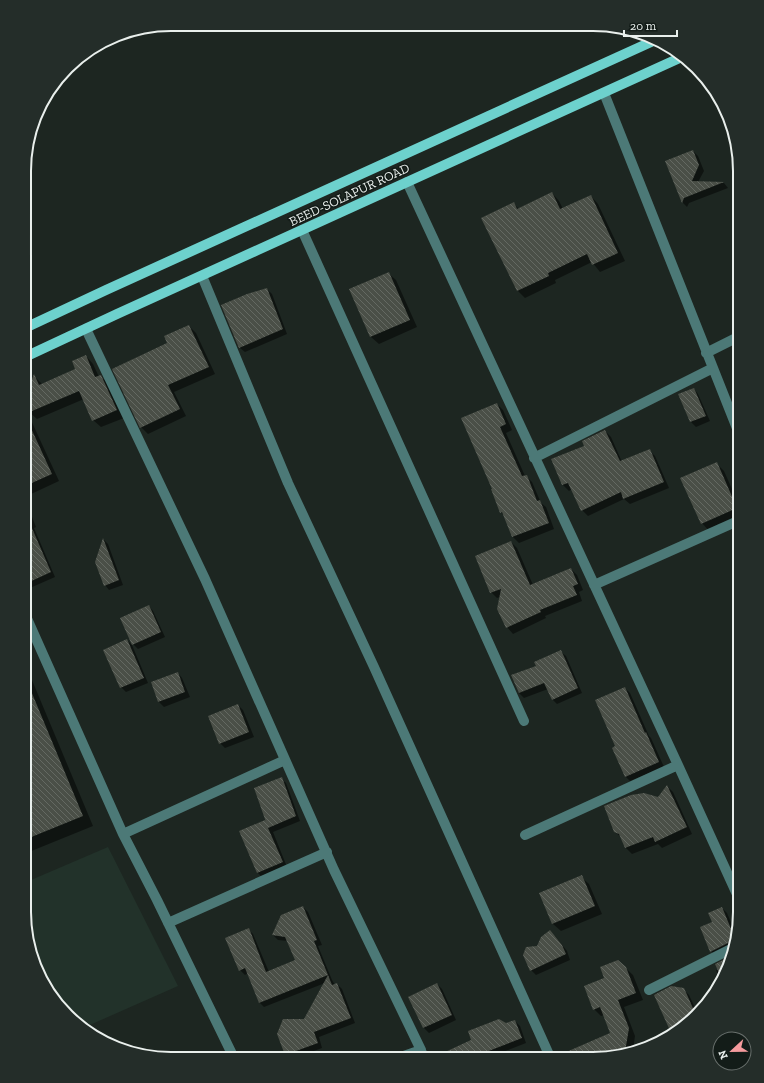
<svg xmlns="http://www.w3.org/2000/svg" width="764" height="1083" font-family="'Zilla Slab',serif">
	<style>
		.built { fill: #22322a }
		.shadow { fill: #0007 }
		.building { fill: url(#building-back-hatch) }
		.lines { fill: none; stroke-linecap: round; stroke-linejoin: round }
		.minor { stroke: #4c7977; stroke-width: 10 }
		.major { stroke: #6dd1cd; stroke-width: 10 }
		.labels { text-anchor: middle; stroke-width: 3; stroke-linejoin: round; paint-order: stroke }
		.street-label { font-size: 13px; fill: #e9efec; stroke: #131c18 }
		.rim { fill: none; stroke: #e9efec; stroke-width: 2 }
	</style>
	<defs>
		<pattern id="building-back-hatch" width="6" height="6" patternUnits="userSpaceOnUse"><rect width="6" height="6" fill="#4a4f47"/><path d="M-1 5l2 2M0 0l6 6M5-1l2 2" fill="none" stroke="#646962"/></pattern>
	</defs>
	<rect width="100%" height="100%" fill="#1d2621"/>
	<!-- built -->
	<path class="built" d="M 108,847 L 178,986 L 83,1028 L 60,1009 L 39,977 L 24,912 L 24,883 Z"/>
	<!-- shadow -->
	<path class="shadow" d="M 693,151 L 698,156 L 704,171 L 698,182 L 724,183 L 728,188 L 689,203 L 687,207 L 683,203 L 666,162 Z
		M 552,193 L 559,201 L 563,209 L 591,196 L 598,204 L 625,261 L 600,272 L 592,262 L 555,280 L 556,283 L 525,298 L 518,291 L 483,218 L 513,203 L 519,209 Z
		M 388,273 L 396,280 L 417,327 L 379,344 L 371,337 L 350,290 Z
		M 267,289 L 272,294 L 287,334 L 245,352 L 240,348 Z
		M 189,326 L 196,333 L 215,374 L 174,392 L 186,416 L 148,434 L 141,427 L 169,344 Z
		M 86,356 L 93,364 L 99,377 L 100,376 L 108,383 L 124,418 L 101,427 L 93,420 L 84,399 L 37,419 L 29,412 L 25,401 L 34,376 L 42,384 L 76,370 Z
		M 694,389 L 698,394 L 710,421 L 696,427 L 691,422 L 679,395 Z
		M 497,404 L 503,410 L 512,430 L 506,433 L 525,476 L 526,476 L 532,482 L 541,503 L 546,507 L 554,529 L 519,543 L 513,537 L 505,517 L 501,512 L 493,489 Z
		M 25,414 L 30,418 L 59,481 L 29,495 L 25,491 Z
		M 605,431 L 611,437 L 622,462 L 649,450 L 655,456 L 669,488 L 630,504 L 624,499 L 588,516 L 582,510 L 572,489 L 569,491 L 563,485 L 553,459 L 585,446 Z
		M 716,463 L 724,471 L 740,507 L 740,517 L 709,531 L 702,523 Z
		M 25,499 L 36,527 L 34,528 L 55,577 L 30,588 L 25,583 Z
		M 104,540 L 108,544 L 123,585 L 109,590 L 105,585 L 96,562 Z
		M 511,542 L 517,548 L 533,585 L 571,569 L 577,575 L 583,590 L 579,592 L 582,601 L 545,616 L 546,618 L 513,634 L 507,627 L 500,597 L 497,598 L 491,592 Z
		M 149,606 L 153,611 L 165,637 L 138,649 L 133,644 L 122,618 Z
		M 127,640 L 132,645 L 148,683 L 126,692 L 121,687 Z
		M 561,652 L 566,656 L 582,693 L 557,704 L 552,699 L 548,689 L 524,698 L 519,693 L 537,666 Z
		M 24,661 L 93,826 L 24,854 Z
		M 178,673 L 182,678 L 190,697 L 164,707 L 159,702 L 152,683 Z
		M 625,688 L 630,693 L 649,736 L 651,738 L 664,767 L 630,781 L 625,776 L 616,747 Z
		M 238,705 L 243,710 L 254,737 L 225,748 L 220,743 Z
		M 281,778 L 286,783 L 300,821 L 273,832 L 287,867 L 262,877 L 257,872 L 268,824 Z
		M 667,786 L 673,792 L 692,834 L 662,848 L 658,844 L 632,854 L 625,847 L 622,838 L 615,832 L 658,798 Z
		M 581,877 L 589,884 L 602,914 L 561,931 L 553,924 L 541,894 Z
		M 303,907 L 308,912 L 322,945 L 318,946 L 332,980 L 335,985 L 337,984 L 342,989 L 355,1023 L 319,1037 L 322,1048 L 295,1058 L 289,1058 L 286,1055 L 325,983 L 264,1007 L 259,1002 L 248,973 L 245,975 L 240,970 L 248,929 L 253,934 L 269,972 L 297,961 L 288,941 L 278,940 L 273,935 Z
		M 722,908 L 727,913 L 737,937 L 735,947 L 716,956 L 711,951 L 701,928 L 713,923 Z
		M 555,936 L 567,951 L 570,960 L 536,975 L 531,970 L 538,947 Z
		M 733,957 L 732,959 L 721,982 L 716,970 L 719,969 L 717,965 Z
		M 618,961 L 633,975 L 643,1000 L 624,1007 L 635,1036 L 633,1050 L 593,1059 L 611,1034 L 604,1015 L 601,1016 L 594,1009 L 606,978 Z
		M 437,984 L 442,989 L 456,1020 L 429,1033 L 424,1028 L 410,997 Z
		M 683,989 L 689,995 L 698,1014 L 690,1023 L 658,1044 L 637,1049 L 636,1047 L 671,1031 Z
		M 515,1021 L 520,1026 L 526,1043 L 485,1059 L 435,1059 L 506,1025 Z"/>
	<!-- building -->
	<path class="building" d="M 693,150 L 699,165 L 692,181 L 724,182 L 684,198 L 682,203 L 665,161 Z
		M 552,192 L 560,209 L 591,195 L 618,253 L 592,265 L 587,254 L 548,273 L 549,276 L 517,291 L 481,218 L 514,202 L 517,209 Z
		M 389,272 L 410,320 L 370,337 L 349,289 Z
		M 267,288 L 283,329 L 239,348 L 221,305 L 247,294 Z
		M 189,325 L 209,367 L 168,385 L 180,409 L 140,428 L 112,369 L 167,343 L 164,336 Z
		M 86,355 L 95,377 L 101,375 L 117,410 L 92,421 L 79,391 L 25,414 L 25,397 L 34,374 L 39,385 L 75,369 L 72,361 Z
		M 694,388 L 706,416 L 690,422 L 678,394 Z
		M 497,403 L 506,424 L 500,427 L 522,476 L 527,475 L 537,501 L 540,500 L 549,523 L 512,537 L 502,512 L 500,513 L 491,489 L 492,489 L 461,418 Z
		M 25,415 L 52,474 L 25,486 Z
		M 605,430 L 620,461 L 650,449 L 664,482 L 623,499 L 621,492 L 581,511 L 568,483 L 562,485 L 551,459 L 584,446 L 582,441 Z
		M 717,462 L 737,508 L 701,524 L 680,478 Z
		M 25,512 L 51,572 L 25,584 Z
		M 103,538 L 119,580 L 104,586 L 95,562 Z
		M 511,541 L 530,585 L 571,568 L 578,584 L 573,586 L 577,595 L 540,610 L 541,612 L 506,628 L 497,609 L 501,589 L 490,593 L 475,556 Z
		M 149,605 L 161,632 L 132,645 L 120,618 Z
		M 127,639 L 144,678 L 120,688 L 103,650 Z
		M 561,650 L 578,688 L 552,700 L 544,683 L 519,693 L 511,675 L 536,666 L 534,662 Z
		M 178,672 L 185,692 L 158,702 L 151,682 Z
		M 24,674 L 83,816 L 24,840 Z
		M 625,687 L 645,733 L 646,732 L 659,762 L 625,777 L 612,748 L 615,746 L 595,700 Z
		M 238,704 L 249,732 L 219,744 L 208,716 Z
		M 282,777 L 296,816 L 268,828 L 283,862 L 257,873 L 239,831 L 265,820 L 266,822 L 254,788 Z
		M 667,785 L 687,827 L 655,842 L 653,837 L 625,848 L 619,834 L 614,832 L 604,806 L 631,795 L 644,793 L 658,797 Z
		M 582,875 L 595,906 L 552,924 L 539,893 Z
		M 303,906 L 317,940 L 314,941 L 328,975 L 259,1003 L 245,968 L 239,971 L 225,938 L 249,928 L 266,972 L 295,960 L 285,937 L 272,935 L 281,915 Z
		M 722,907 L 736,941 L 732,941 L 710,952 L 700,927 L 712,922 L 708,913 Z
		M 550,930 L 562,945 L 566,954 L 530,971 L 523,955 L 526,947 L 537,946 L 541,937 Z
		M 733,955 L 732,959 L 722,980 L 715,964 Z
		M 618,960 L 626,967 L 636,993 L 618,1000 L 629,1028 L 625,1052 L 593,1059 L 557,1059 L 557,1056 L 610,1033 L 600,1007 L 593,1010 L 584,986 L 604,978 L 600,967 Z
		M 328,975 L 332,985 L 337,983 L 351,1018 L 314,1032 L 318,1043 L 285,1055 L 277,1034 L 283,1019 L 304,1019 Z
		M 437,983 L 452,1015 L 423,1028 L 408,997 Z
		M 671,986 L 684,988 L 696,1015 L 690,1023 L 672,1035 L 654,995 Z
		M 499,1019 L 506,1023 L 515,1020 L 522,1038 L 468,1059 L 430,1059 L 471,1040 L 468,1031 Z"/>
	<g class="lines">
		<!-- minor -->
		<path class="minor" d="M 604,93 L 740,436
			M 407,182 L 678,765 L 740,901
			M 302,230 L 524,721
			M 202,276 L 288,483 L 374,667 L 551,1059
			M 86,329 L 205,579 L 334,870 L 421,1050 L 424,1059
			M 706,353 L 740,336
			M 534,458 L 713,368
			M 594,585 L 740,520
			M 25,614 L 123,834 L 157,900 L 234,1058
			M 123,834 L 285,760
			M 525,835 L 678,765
			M 168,923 L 327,852
			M 649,990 L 735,947
			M 398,1058 L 421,1050"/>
		<!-- major -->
		<path class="major" d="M 25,328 L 106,290 L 651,42
			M 25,357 L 117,314 L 684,56"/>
	</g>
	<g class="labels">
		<!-- street labels -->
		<g class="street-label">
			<text transform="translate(349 194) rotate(-25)" y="5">BEED-SOLAPUR ROAD</text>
		</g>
	</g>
	<!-- crop -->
	<path d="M0 0H764V1083H0ZM171 31H593A140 140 0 0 1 733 171V912A140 140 0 0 1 593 1052H171A140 140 0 0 1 31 912V171A140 140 0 0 1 171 31Z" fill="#242d29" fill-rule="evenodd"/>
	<path class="rim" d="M171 31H593A140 140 0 0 1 733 171V912A140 140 0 0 1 593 1052H171A140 140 0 0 1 31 912V171A140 140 0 0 1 171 31Z"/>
	<!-- north arrow -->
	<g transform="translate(732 1051) rotate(248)"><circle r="19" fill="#131c18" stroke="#69706d"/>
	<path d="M0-3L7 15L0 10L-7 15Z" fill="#f59b9d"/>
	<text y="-6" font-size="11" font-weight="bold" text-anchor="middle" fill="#e9efec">N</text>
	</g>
	<!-- scale -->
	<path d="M624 30v6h53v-6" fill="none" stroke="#e9efec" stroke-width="2"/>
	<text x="630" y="30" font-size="12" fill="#e9efec" stroke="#131c18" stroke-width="3" paint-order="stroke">20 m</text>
</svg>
